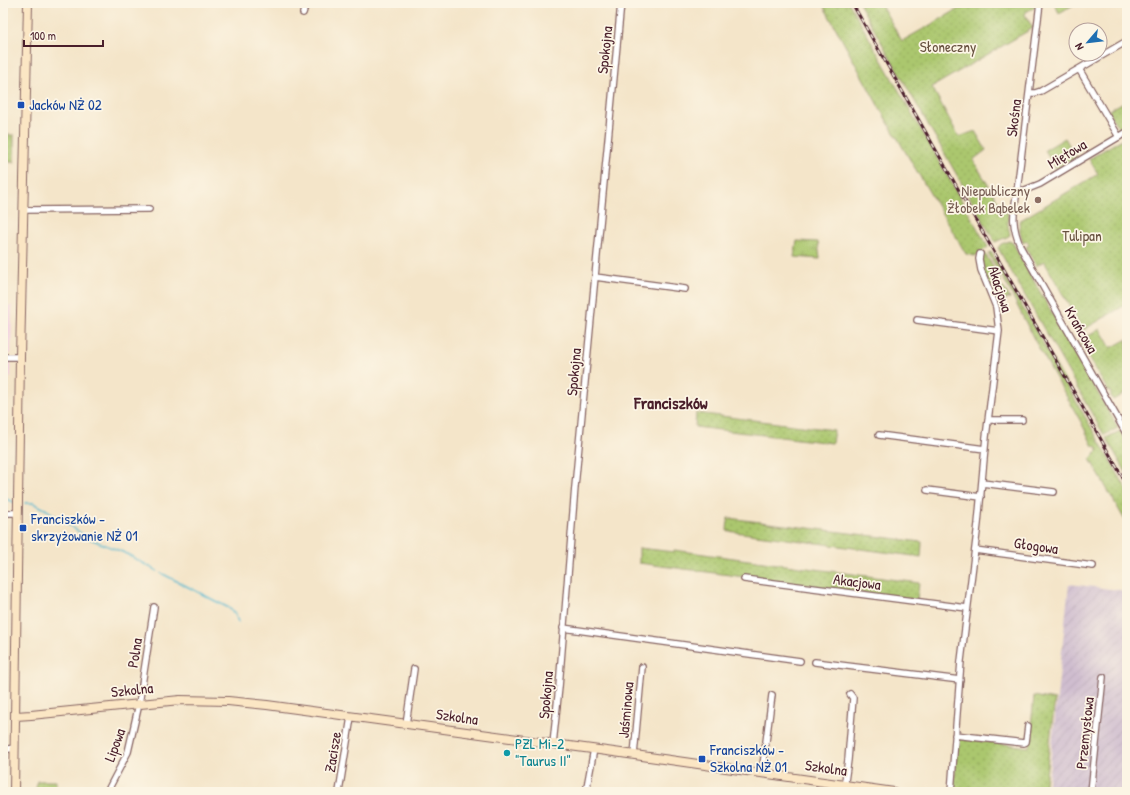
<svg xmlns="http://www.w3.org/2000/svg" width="1130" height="795" font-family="'Patrick Hand',sans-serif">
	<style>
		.built { fill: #f2cfe1 }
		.industrial { fill: url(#industrial-furrows) }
		.green { fill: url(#green-dots); stroke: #7a734c }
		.wetland { fill: url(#wetland-marsh); stroke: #7a734c }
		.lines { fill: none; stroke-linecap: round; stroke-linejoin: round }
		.stream { stroke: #53b9d1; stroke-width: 1.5 }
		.street-casing { stroke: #866462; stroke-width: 8 }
		.secondary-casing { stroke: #866462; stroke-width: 10 }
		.street { stroke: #fff; stroke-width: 5.5 }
		.secondary { stroke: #fbe6c4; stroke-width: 8 }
		.rail-casing { stroke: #4a1f2b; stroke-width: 3 }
		.rail { stroke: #fcf5e5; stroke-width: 1.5; stroke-dasharray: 4.5; stroke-linecap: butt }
		.transit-dot { fill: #1a4fb4; stroke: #fcf5e5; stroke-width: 1.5 }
		.education-dot { fill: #8d6e63; stroke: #fcf5e5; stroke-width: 1.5 }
		.culture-dot { fill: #0f9aa8; stroke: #fcf5e5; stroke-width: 1.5 }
		.labels { text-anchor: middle; stroke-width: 3.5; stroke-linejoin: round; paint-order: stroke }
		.park-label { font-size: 15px; fill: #67513f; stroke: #fcf5e5 }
		.street-label { font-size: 15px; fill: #4a1f2b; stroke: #fcf5e5 }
		.transit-label { font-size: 15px; fill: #164399; stroke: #fcf5e5; text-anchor: start }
		.education-label { font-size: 15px; fill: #785e54; stroke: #fcf5e5; text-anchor: end }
		.culture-label { font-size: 15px; fill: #0d838f; stroke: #fcf5e5; text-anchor: start }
		.quarter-label { font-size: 17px; font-weight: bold; fill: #4a1f2b; stroke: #fcf5e5 }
	</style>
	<defs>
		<pattern id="industrial-furrows" width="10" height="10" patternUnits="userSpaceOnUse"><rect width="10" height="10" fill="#cfbdcf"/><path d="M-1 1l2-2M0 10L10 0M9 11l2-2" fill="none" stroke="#b3a2b2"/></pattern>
		<pattern id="green-dots" width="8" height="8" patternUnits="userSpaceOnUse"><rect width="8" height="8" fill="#abc76e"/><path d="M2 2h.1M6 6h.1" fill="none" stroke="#95aa5f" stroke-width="1.8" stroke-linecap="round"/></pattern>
		<pattern id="wetland-marsh" width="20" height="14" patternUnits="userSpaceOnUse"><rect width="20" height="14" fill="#abc76e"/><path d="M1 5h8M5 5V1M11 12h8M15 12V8" fill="none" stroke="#95aa5f"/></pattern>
	</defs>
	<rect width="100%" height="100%" fill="#fcf5e5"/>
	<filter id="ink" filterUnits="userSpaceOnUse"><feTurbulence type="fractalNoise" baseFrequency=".025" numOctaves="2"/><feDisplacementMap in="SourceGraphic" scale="8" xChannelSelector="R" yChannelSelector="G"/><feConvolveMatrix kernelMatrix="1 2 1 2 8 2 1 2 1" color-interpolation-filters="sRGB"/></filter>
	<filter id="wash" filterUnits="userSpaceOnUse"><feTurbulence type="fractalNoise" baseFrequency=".012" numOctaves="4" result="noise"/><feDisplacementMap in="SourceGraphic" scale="16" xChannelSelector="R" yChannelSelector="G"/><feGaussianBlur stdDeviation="0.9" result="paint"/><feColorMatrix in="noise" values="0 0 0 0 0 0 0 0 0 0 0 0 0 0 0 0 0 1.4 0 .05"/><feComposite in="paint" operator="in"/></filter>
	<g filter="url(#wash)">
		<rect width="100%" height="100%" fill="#f4e5c9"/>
		<!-- built -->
		<path class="built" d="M 3,306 L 12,306 L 11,354 L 3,354 Z
			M 3,360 L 11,360 L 11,377 L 3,377 Z"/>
		<!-- industrial -->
		<path class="industrial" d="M 1069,584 L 1127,591 L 1127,792 L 1047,792 Z"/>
		<!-- green -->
		<path class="green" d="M 822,3 L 849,3 L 988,247 L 975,256 L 966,254 L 880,109 Z
			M 859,3 L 880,3 L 902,41 L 969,3 L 1037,3 L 1037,6 L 1026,12 L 1025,15 L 1033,28 L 932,87 L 959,137 L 975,131 L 986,150 L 973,160 L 1004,211 L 1008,213 L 1008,225 L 1010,235 L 1007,237 L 995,242 Z
			M 1054,3 L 1077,3 L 1059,13 Z
			M 1127,100 L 1127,129 L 1121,132 L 1108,111 Z
			M 3,135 L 14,135 L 14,162 L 3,162 Z
			M 1127,136 L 1127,304 L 1083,330 L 1044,261 L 1036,266 L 1026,247 L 1029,245 L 1027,241 L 1023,243 L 1020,231 L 1019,221 L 1098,174 L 1089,159 Z
			M 1065,138 L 1076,157 L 1056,169 L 1045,150 Z
			M 1009,241 L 1013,243 L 1023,262 L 1118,428 L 1104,435 L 998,248 L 1001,244 Z
			M 991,252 L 1127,490 L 1127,524 L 1090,459 L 1097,452 L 1097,447 L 1093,446 L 1081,422 L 1035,341 L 1007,285 L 988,253 Z
			M 985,254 L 995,269 L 1001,282 L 990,286 L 983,271 L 981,257 Z
			M 997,286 C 1005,286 1006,292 1010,298 L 996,302 L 993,290 Z
			M 1100,329 L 1111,348 L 1127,339 L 1127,392 L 1113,400 L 1111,396 L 1111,394 L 1110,391 L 1108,391 L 1080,341 Z
			M 696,413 L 834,430 L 832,443 L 695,427 Z
			M 1120,431 L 1127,444 L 1127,474 L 1106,438 Z
			M 728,518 L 922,542 L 921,557 L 727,531 Z
			M 639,548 L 674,552 L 674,550 L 919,583 L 917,600 L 639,563 Z
			M 1034,696 L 1055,700 L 1044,792 L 954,792 L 957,738 L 1029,747 Z
			M 37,781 L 56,781 L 56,792 L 45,792 L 45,790 L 36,790 Z"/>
		<!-- wetland -->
		<path class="wetland" d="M 797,241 L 818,242 L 820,259 L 794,257 Z"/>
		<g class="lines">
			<!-- stream -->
			<path class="stream" d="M 3,498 L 14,502
				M 25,503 L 33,503 L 47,510 L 88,538 L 125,553 L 157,571
				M 161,573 L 229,608 L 235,614 L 238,622"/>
		</g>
	</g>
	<g filter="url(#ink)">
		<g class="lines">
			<defs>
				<path id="street" d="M 1040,3 L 1017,191 C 1013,215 1011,225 1021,248 L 1127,435
					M 303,13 L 306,3
					M 1079,69 L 1119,137
					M 1030,93 L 1035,93 L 1041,91 L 1127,41
					M 1017,191 L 1025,190 L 1040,184 L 1127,132
					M 23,210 L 149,209
					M 595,277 L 685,289
					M 917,320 L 999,331
					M 3,357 L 20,357
					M 989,420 L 1022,420
					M 1122,426 L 1127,423
					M 879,435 L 985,449
					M 982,483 L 1054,492
					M 927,490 L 981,497
					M 3,513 L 18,513
					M 975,550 L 1093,566
					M 744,579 L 967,608
					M 563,628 L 800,661
					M 815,662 L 960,680
					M 406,724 L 414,669
					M 955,735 L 1024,743 L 1026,742 L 1028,726
					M 553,744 L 559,687 L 575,487 L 621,3
					M 3,750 L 14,748
					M 634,755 L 642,667
					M 762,773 L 772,695
					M 846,785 L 845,781 L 848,760 L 853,698 L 850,694
					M 107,792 L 128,752 L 139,704 L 154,607
					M 339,792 L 351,717
					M 586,792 L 594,749
					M 951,792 L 961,661 L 978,524 L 986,437 L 999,331 L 996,307 L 981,270 L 979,259 L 980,254
					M 1091,792 L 1103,677"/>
				<path id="secondary" d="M 16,716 L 31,715 L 180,700 L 228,701 L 267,705 L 614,752 L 894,792
					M 14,792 L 20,357 L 28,3"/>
			</defs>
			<!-- street casing -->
			<use href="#street" class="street-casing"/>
			<!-- secondary casing -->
			<use href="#secondary" class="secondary-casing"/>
			<!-- street -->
			<use href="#street" class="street"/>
			<!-- secondary -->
			<use href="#secondary" class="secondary"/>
			<defs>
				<path id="rail" d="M 852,3 L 1127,485"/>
			</defs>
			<!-- rail casing -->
			<use href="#rail" class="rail-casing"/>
			<!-- rail -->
			<use href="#rail" class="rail"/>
		</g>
	</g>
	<!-- markers -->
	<g class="transit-dot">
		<rect x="17" y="101" width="8" height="8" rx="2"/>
		<rect x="19" y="524" width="8" height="8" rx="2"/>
		<rect x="698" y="755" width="8" height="8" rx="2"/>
	</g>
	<circle class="education-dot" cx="1038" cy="200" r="4"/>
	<circle class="culture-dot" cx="507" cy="753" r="4"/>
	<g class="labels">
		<!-- park labels -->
		<g class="park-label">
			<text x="948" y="52">Słoneczny</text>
			<text x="1082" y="241">Tulipan</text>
		</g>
		<!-- street labels -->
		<g class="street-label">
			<text transform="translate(605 50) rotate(-84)" y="5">Spokojna</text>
			<text transform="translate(1014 118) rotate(-83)" y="5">Skośna</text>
			<text transform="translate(1067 154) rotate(-31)" y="5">Miętowa</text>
			<text transform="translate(1000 289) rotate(72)" y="5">Akacjowa</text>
			<text transform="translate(1081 330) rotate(60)" y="5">Krańcowa</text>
			<text transform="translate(574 372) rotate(-85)" y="5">Spokojna</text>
			<text transform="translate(1036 546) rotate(8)" y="5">Głogowa</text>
			<text transform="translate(857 582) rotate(7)" y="5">Akacjowa</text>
			<text transform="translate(135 653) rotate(-81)" y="5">Polna</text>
			<text transform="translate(132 690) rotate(-6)" y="5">Szkolna</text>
			<text transform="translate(546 695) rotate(-85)" y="5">Spokojna</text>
			<text transform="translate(626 710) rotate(-85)" y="5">Jaśminowa</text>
			<text transform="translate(457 717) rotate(8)" y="5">Szkolna</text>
			<text transform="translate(1085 733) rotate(-84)" y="5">Przemysłowa</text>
			<text transform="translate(115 745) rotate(-70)" y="5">Lipowa</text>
			<text transform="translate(333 752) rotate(-81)" y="5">Zacisze</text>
			<text transform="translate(826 768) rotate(8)" y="5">Szkolna</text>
		</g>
		<!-- transit labels -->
		<g class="transit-label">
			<text x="29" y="110">Jacków NŻ 02</text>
			<text x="31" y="524">Franciszków -<tspan x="31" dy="17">skrzyżowanie NŻ 01</tspan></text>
			<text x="710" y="755">Franciszków -<tspan x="710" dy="17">Szkolna NŻ 01</tspan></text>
		</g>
		<!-- education labels -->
		<g class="education-label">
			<text x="1030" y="196">Niepubliczny<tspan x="1030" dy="17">Żłobek Bąbelek</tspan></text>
		</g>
		<!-- culture labels -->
		<g class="culture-label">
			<text x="515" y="749">PZL Mi-2<tspan x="515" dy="17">"Taurus II"</tspan></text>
		</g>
		<!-- quarter labels -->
		<g class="quarter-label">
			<text x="671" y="409">Franciszków</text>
		</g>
	</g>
	<!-- margin -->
	<rect width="1130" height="795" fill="none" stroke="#fcf5e5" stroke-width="16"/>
	<!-- north arrow -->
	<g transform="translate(1088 42) rotate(242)"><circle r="19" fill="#fcf5e5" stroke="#b59f9b"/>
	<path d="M0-3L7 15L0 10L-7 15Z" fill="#1f6fb2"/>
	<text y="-6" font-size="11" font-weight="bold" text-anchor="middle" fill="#4a1f2b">N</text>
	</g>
	<!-- scale -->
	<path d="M24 40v6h79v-6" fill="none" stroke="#4a1f2b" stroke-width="2"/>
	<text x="30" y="40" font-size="12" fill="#4a1f2b" stroke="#fcf5e5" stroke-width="3" paint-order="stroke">100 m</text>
</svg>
